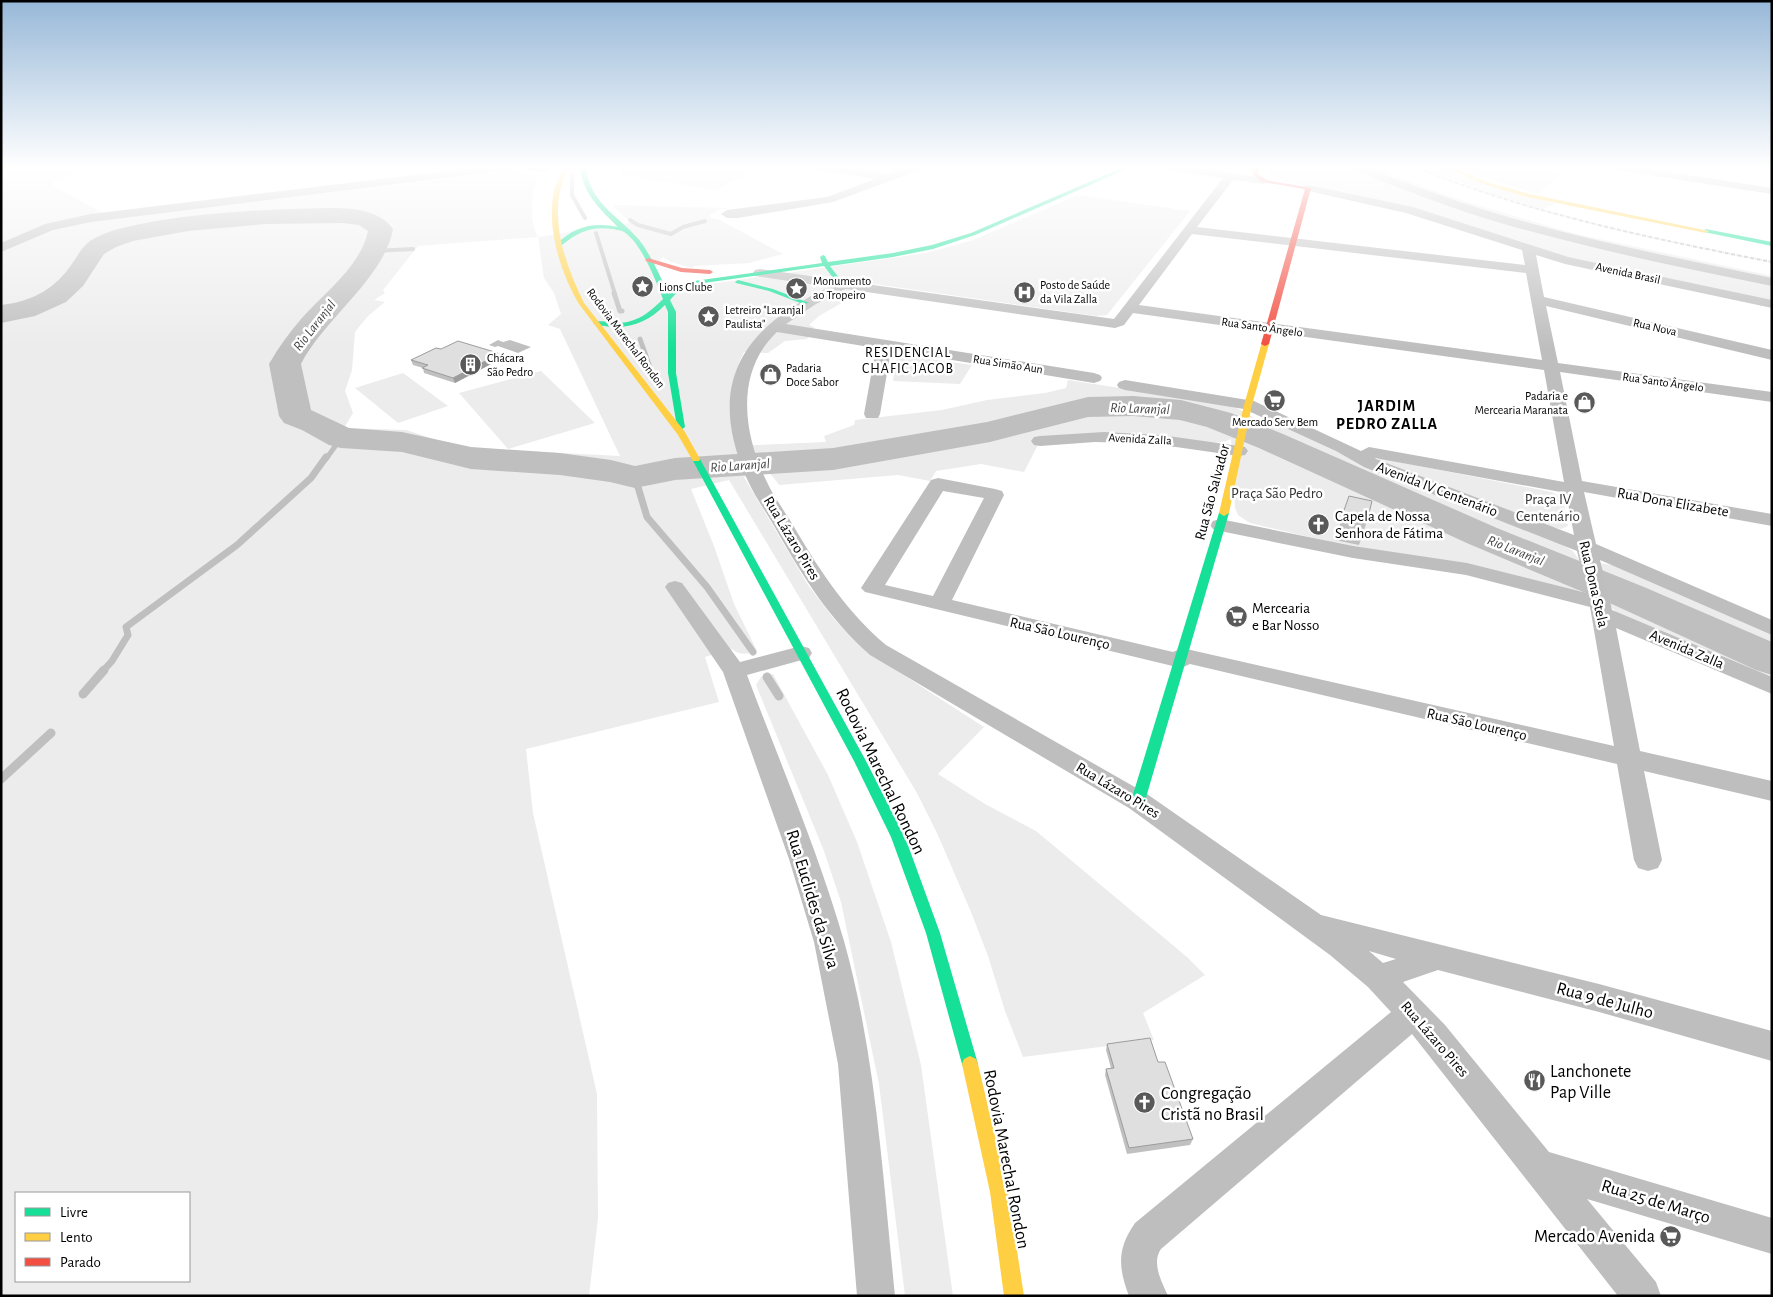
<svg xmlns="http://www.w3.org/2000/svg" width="1773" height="1297" font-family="'Alegreya Sans',sans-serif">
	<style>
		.green { fill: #ececec; fill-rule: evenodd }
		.water { fill: #bfbfbf }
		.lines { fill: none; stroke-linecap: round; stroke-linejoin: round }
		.stream-far3 { stroke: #bfbfbf; stroke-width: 4 }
		.stream-far2 { stroke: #bfbfbf; stroke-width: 5 }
		.stream-far1 { stroke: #bfbfbf; stroke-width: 7 }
		.stream { stroke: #bfbfbf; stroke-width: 9 }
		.river { fill: #bfbfbf; fill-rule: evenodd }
		.street { fill: #bebebe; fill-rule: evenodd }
		.fast { fill: #16e098; fill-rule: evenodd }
		.slow { fill: #ffcf43; fill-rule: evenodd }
		.jam { fill: #f24e42; fill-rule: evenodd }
		.rail { stroke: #bebebe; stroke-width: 2; stroke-dasharray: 4 1 0.5 1; stroke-linecap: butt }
		.wall { fill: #c0c0c0 }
		.shaded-wall { fill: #9c9c9c }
		.building { fill: #dfdfdf; stroke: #9c9c9c }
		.labels { text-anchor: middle; stroke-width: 5; stroke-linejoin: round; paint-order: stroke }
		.far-street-label { font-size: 12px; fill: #000; stroke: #fff }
		.far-poi-label { font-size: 12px; fill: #000; stroke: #fff; text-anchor: start }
		.far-water-label { font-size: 14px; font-style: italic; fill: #444; stroke: #fff }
		.far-neighbourhood-label { font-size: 14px; letter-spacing: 1px; fill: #000; stroke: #fff }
		.street-label { font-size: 15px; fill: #000; stroke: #fff }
		.park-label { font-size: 15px; fill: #333; stroke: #fff }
		.poi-label { font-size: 15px; fill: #000; stroke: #fff; text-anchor: start }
		.far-district-label { font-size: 16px; font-weight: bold; letter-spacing: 1px; fill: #000; stroke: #fff }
		.near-street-label { font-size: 18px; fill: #000; stroke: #fff }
		.near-poi-label { font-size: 18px; fill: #000; stroke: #fff; text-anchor: start }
	</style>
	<rect width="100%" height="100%" fill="#fff"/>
	<!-- green -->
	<path class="green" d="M 1,166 L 92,166 L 50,184 L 112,218 L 504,172 L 515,172 L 537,176 C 532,196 528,217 538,237 L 631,223 L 612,205 L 730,208 L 720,209 L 710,215 L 711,218 L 720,220 L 783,254 L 749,263 L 694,266 L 692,268 L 671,262 L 663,257 L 655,265 L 667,290 L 926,253 L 973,240 L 1078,195 L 1190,211 L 1107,315 L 1096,316 L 875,284 L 819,316 L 809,325 L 814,327 L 807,339 L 785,341 L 768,353 L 744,352 C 728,382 729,414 735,446 L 826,442 L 824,436 L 854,425 L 855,420 L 942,410 L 987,400 L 1045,393 L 1066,388 L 1068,380 L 1231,405 L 1255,418 L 1265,418 L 1561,544 L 1573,551 L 1579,560 L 1618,566 L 1772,632 L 1772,681 L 1620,616 L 1610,606 L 1608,598 L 1584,588 L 1577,591 L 1356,548 L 1250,523 L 1238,515 L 1235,508 L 1231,439 L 1224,442 L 1213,443 L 1042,437 L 1024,472 L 981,464 L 936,471 L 930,481 L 898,475 L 779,485 C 766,466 765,472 744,477 L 808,585 L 834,619 L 853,639 L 874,656 L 984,727 L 938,774 L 985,804 L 1036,831 L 1187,957 L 1205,975 L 1143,1013 L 1154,1040 L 1023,1057 L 1005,1011 L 988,956 L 971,912 L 937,833 L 917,793 L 729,480 L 691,489 L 714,546 L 734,604 L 757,651 C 749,654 740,656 732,649 L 705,657 L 719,702 L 526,749 L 533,813 L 597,1094 L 598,1218 L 589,1296 L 1,1296 ZM 538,237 L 544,278 L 554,293 L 561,314 L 548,325 L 560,329 L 620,456 L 462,448 L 406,430 L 344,428 L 353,413 L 345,391 L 352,370 L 355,332 L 368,316 L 385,302 L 374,300 L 385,293 L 383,290 L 418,246 ZM 16,1193 L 189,1193 L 189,1281 L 16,1281 Z
		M 622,166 L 762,166 L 716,190 L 619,174 Z
		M 1265,166 L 1374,166 L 1424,187 L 1471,203 L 1576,234 L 1772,276 L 1772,302 L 1563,257 L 1421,211 L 1286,182 L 1269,175 L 1263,169 Z
		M 1421,166 L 1438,166 L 1463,177 L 1555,204 L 1542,209 L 1479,190 Z
		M 1468,166 L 1532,166 L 1529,168 L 1561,174 L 1538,194 C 1511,186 1484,178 1458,168 Z
		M 902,356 L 908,356 L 972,365 L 960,384 L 893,381 L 896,360 Z
		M 541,371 L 595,423 L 508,449 L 459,393 Z
		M 403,373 L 448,406 L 398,423 L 355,388 Z
		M 1379,458 L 1552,492 L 1563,499 L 1568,526 L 1561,529 L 1551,527 L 1377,460 Z
		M 773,674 L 828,775 L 857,842 L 891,942 L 921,1065 L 953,1296 L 905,1296 L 879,1084 L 841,902 L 824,851 L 756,685 L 761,677 Z"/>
	<!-- water -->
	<path class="water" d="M 498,340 L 503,342 L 510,340 L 531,347 L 518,353 L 498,346 L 495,347 L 489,345 Z
		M 288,385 L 297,389 C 298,394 298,400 300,405 C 310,426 342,434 362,440 C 353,442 344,444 335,440 C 319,434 310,422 291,422 C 281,413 287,397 288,385 Z
		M 433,443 L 476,454 L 560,464 L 522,465 L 426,455 Z"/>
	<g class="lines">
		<!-- stream-far3 -->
		<path class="stream-far3" d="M 572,175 L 572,195 L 585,218
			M 630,220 L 638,225 L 671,234 L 683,227 L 705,221
			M 596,233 L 615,294
			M 373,251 L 413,249"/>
		<!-- stream-far2 -->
		<path class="stream-far2" d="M 614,293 L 620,311 L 622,311
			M 640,339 L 652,373
			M 326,459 L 341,438"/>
		<!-- stream-far1 -->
		<path class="stream-far1" d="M 635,477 L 647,517 L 707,587 L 753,652
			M 103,671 L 112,661 L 128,635 L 126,627 L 237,545 L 311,478 L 326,457"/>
		<!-- stream -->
		<path class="stream" d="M 767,677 L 779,696
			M 83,694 L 104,670
			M 1,779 L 51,733"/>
		<!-- river -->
		<path class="river" d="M 327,208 C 350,208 379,209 393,229 C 385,277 324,319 301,364 L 311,410 L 349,428 L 402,432 L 471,447 L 560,453 L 611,460 L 635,466 L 675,458 L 833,448 L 987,422 L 1088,397 L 1133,396 L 1181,400 L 1231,413 L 1283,434 L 1497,528 L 1644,587 L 1772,642 L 1772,675 L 1756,670 L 1614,605 L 1469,544 L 1259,448 L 1207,427 L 1180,420 L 1133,416 L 1088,417 L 990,442 L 833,470 L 675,480 L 635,488 L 610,482 L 560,475 L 471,469 L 402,452 L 341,448 L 329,445 L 302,430 L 284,423 L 279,416 L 269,364 C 278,348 289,333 301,319 C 324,293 361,266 368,231 L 359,225 L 343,223 L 266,224 L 188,231 L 133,241 L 116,247 L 104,254 L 83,286 L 66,302 L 35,316 L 1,323 L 1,305 C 29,302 52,291 69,268 C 78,256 83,243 97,237 C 115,228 136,225 156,221 C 213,212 270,209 327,208 Z"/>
		<!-- street -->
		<path class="street" d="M 488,166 L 520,166 L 515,169 L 91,222 L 53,230 L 1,252 L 1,243 L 45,224 L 91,214 Z
			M 521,166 L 547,166 L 551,169 C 545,174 527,171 521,166 Z
			M 811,166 L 836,166 L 888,174 L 911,166 L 926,166 L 925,168 L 833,202 L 738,218 L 727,218 L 721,214 L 727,210 L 827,197 L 875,179 L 816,169 Z
			M 1159,166 L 1186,166 L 1264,178 L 1270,181 L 1264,184 L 1233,180 L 1197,227 L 1525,265 L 1522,250 L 1406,213 L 1304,190 L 1302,188 L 1304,186 L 1308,185 L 1413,207 L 1568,257 L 1772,300 L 1772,308 L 1565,264 L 1536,255 L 1544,297 L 1772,350 L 1772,360 L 1546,306 L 1558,363 L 1772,392 L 1772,402 L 1560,372 L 1582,481 L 1772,514 L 1772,526 L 1584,492 L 1596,544 L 1772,620 L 1772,635 L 1600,560 L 1612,610 L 1772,677 L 1772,694 L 1616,628 L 1640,751 L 1772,781 L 1772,801 L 1644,771 L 1662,860 L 1658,868 L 1648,871 L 1638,868 L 1634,860 L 1617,764 L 1190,664 L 1181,668 L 865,592 L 861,588 L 931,480 L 938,478 L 995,489 L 1002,491 L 1004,495 L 952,600 L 1173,652 L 1182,648 L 1614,746 L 1590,607 L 1466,575 L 1353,558 L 1220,531 L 1213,529 L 1210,525 L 1213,521 L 1220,519 L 1353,546 L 1467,563 L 1587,593 L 1577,551 L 1364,467 L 1336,451 L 1244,409 L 1125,390 L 1119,388 L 1117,385 L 1119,382 L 1125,380 L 1254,401 L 1361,451 L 1369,447 L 1564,482 L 1544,370 L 1133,313 L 1124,325 L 1115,328 L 846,289 L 816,304 L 786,324 L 1094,373 L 1100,375 L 1102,378 L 1100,381 L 1094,383 L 891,350 L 880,414 L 878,418 L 866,418 L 864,414 L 876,348 L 777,332 C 735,371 743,433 766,480 C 774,498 787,514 797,532 C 822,574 848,613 886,645 L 1147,794 L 1321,915 L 1599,984 L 1772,1031 L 1772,1061 L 1599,1012 L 1438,970 L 1403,982 L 1445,1025 L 1549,1152 L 1772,1218 L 1772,1254 L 1587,1199 L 1656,1282 L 1661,1296 L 1618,1296 L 1412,1034 L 1161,1249 C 1151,1263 1162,1282 1168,1296 L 1129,1296 C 1118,1267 1117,1249 1135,1223 L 1391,1012 L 1368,987 L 1330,955 L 1129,808 L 870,655 C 830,620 803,577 777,531 C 767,513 755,497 747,479 C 705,384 742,328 829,287 L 755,276 L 753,273 L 755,270 L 760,269 L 1114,319 L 1223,178 L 1164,169 ZM 1192,234 L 1526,273 L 1542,360 L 1139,305 ZM 1375,458 L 1566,493 L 1574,535 L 1376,459 ZM 943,491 L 984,498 L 933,596 L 885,585 ZM 1369,951 L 1396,959 L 1383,963 Z
			M 1346,166 L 1361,166 C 1407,183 1454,201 1501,215 C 1590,241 1681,259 1772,278 L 1772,286 C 1679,267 1585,248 1494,221 C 1444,206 1396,186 1347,168 Z
			M 1604,166 L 1630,166 L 1772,188 L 1772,194 L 1609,169 Z
			M 1104,432 L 1161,435 L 1239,446 L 1245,447 L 1248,451 L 1245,455 L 1239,456 L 1176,447 L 1129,443 L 1095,442 L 1040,446 L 1034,445 L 1031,441 L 1034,437 L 1040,436 Z
			M 675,581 L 682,583 L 740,662 L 801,646 L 809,648 L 812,653 L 809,658 L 747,675 C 780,763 818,851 844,941 C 876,1055 883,1179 895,1296 L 857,1296 L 838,1064 L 814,942 L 789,859 L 723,672 L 665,587 L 668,583 Z"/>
		<!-- fast -->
		<path class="fast" d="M 580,166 L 586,166 C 589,206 624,218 643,245 C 653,260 661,278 668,294 L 677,286 L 687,282 L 822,263 L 820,257 L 823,255 L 825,256 L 828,262 L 893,253 L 932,245 L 971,233 L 1126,166 L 1134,166 L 975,235 L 933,249 L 893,257 L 830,266 L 845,286 L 844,287 L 840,287 L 824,266 L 690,285 L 681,288 L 670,300 L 676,312 L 676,373 L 685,427 L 681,430 L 677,427 L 668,373 L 668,312 L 665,305 C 650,320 634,328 612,327 C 606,326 598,326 593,323 C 599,319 610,323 617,323 C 637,323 650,312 663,299 C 655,279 642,244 624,232 C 621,230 616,230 612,229 C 592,226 578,232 562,245 L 557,244 C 574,226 595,222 618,227 C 600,209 582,193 580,166 Z
			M 1706,229 L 1772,242 L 1772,246 L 1704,232 L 1703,231 Z
			M 738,280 L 773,289 L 809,303 L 803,304 L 769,291 L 736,283 L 735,282 Z
			M 696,456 L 700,459 L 866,761 L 905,837 L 940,933 L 978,1064 L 976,1069 L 970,1072 L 964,1069 L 962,1064 L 926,933 L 891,837 L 854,761 L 692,459 Z
			M 1224,510 L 1229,513 L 1145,801 L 1143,804 L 1138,806 L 1133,804 L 1131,801 L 1219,513 Z"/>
		<!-- slow -->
		<path class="slow" d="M 565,166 L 571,166 C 567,173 563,180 561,187 C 551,226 567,268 584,303 L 685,432 L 700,459 L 699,461 L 693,461 L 678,435 L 579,304 C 560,272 545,225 555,187 C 557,180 562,173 565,166 Z
			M 1442,166 L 1450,166 L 1487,182 L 1530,194 L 1709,231 L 1706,233 L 1527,197 L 1483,184 Z
			M 1262,342 L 1269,344 L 1252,405 L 1229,513 L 1224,516 L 1219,513 L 1244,405 Z
			M 970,1056 L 976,1059 L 978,1064 L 1008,1192 L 1024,1296 L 1004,1296 L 990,1192 L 962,1064 L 964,1059 Z"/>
		<!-- jam -->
		<path class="jam" d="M 1253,166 L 1259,166 L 1258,174 L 1266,180 L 1311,188 L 1269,344 L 1265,346 L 1261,344 L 1305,189 L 1262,182 L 1252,174 Z
			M 648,258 L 682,268 L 710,270 L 713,272 L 710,274 L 681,272 L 646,261 L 645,260 Z"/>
		<!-- rail -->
		<path class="rail" d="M 1412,166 C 1528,213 1649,238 1772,262"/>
	</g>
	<!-- wall -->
	<path class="wall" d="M 441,349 L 498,353 L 500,359 L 495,362 L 455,383 L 424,373 L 423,368 L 413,365 L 411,360 Z
		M 1349,496 L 1367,521 L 1359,545 L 1335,540 Z
		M 1107,1044 L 1158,1062 L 1193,1139 L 1190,1145 L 1127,1154 L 1105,1075 L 1106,1069 L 1111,1068 L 1106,1050 Z"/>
	<!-- shaded-wall -->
	<path class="shaded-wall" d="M 498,353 L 500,359 L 495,362 L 455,383 L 453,378 Z"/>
	<!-- building -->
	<path class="building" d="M 458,341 L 498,353 L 493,357 L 453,378 L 422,368 L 428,365 L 411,360 L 436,348 L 441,349 Z
		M 1349,496 L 1372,501 L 1367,521 L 1342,516 Z
		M 1150,1038 L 1158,1062 L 1165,1062 L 1193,1139 L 1129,1148 L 1106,1069 L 1114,1068 L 1107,1044 Z"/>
	<!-- sky -->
	<linearGradient id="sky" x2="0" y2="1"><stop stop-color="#97b8d8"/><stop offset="0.48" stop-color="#fff"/><stop offset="1" stop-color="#fff" stop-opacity="0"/></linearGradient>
	<rect width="1773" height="348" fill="url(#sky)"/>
	<!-- icons -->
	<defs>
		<symbol id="sight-disc" viewBox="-11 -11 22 22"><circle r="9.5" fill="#595959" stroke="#fff"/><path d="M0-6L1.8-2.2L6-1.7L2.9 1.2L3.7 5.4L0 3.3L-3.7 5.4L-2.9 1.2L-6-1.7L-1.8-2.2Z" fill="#fff"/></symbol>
		<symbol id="hospital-disc" viewBox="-11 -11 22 22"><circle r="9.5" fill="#595959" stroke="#fff"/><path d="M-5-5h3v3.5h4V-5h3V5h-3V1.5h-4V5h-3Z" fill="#fff"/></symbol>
		<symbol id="building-disc" viewBox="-11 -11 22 22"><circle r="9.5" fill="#595959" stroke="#fff"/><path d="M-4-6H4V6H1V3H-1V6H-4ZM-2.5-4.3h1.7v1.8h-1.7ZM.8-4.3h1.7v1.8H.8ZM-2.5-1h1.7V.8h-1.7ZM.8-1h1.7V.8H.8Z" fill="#fff"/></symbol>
		<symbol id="shop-disc" viewBox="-11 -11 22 22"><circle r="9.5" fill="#595959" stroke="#fff"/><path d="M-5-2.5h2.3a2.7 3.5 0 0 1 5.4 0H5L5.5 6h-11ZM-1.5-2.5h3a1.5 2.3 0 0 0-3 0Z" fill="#fff"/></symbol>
		<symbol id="supermarket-disc" viewBox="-11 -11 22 22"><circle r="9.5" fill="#595959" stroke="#fff"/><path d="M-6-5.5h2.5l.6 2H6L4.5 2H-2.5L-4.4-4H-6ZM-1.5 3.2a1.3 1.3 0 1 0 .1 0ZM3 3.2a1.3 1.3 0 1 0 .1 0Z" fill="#fff"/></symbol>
		<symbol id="church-disc" viewBox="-11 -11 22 22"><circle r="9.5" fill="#595959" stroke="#fff"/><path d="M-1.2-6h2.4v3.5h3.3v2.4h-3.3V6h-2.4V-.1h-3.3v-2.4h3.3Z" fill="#fff"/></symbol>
		<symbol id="restaurant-disc" viewBox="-11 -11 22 22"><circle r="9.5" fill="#595959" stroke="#fff"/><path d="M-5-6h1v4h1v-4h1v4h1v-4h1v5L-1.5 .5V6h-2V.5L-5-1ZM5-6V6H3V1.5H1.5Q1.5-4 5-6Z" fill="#fff"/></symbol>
	</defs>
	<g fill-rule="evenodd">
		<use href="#sight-disc" x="630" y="274" width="25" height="25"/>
		<use href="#sight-disc" x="784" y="276" width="25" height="25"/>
		<use href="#hospital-disc" x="1012" y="280" width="25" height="25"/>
		<use href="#sight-disc" x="696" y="304" width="25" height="25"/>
		<use href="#building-disc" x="458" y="352" width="25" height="25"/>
		<use href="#shop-disc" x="758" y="362" width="25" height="25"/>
		<use href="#supermarket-disc" x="1262" y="388" width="25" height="25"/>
		<use href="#shop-disc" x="1572" y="390" width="25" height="25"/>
		<use href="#church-disc" x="1306" y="512" width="25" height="25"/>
		<use href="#supermarket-disc" x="1224" y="604" width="25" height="25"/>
		<use href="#restaurant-disc" x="1522" y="1068" width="25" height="25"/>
		<use href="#church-disc" x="1132" y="1090" width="25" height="25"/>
		<use href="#supermarket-disc" x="1658" y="1224" width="25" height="25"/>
	</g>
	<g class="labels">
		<!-- far-street labels -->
		<g class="far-street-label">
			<text transform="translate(1628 273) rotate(12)" y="4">Avenida Brasil</text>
			<text transform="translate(1262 327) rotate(8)" y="4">Rua Santo Ângelo</text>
			<text transform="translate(1655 327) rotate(13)" y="4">Rua Nova</text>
			<text transform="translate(626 338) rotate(53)" y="4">Rodovia Marechal Rondon</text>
			<text transform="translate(1008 364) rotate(9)" y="4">Rua Simão Aun</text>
			<text transform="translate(1663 382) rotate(8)" y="4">Rua Santo Ângelo</text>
			<text transform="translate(1140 439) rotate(3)" y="4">Avenida Zalla</text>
		</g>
		<!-- far-poi labels -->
		<g class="far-poi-label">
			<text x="813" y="285">Monumento<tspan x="813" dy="14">ao Tropeiro</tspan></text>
			<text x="1040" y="289">Posto de Saúde<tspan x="1040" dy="14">da Vila Zalla</tspan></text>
			<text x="659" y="291">Lions Clube</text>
			<text x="725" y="314">Letreiro "Laranjal<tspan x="725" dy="14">Paulista"</tspan></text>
			<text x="487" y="362">Chácara<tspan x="487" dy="14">São Pedro</tspan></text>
			<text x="786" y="372">Padaria<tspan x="786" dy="14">Doce Sabor</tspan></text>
			<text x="1568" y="400" text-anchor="end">Padaria e<tspan x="1568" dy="14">Mercearia Maranata</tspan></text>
			<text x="1275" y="426" text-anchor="middle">Mercado Serv Bem</text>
		</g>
		<!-- far-water labels -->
		<g class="far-water-label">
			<text transform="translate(314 325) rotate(-52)" y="5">Rio Laranjal</text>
			<text transform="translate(1140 408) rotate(2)" y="5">Rio Laranjal</text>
			<text transform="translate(740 465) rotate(-4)" y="5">Rio Laranjal</text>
			<text transform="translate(1516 550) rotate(22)" y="5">Rio Laranjal</text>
		</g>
		<!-- far-neighbourhood labels -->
		<g class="far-neighbourhood-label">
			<text x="908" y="357">RESIDENCIAL<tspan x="908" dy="16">CHAFIC JACOB</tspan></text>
		</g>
		<!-- street labels -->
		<g class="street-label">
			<text transform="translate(1437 489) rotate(21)" y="5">Avenida IV Centenário</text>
			<text transform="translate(1212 492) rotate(-75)" y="5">Rua São Salvador</text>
			<text transform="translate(1673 502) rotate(10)" y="5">Rua Dona Elizabete</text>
			<text transform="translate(792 538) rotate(59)" y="5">Rua Lázaro Pires</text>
			<text transform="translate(1594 584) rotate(77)" y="5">Rua Dona Stela</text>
			<text transform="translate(1060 633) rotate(13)" y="5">Rua São Lourenço</text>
			<text transform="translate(1687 649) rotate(23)" y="5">Avenida Zalla</text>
			<text transform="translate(1477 724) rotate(13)" y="5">Rua São Lourenço</text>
			<text transform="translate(1118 790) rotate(31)" y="5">Rua Lázaro Pires</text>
			<text transform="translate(1435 1039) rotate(49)" y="5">Rua Lázaro Pires</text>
		</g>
		<!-- park labels -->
		<g class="park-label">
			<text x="1277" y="498">Praça São Pedro</text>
			<text x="1548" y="504">Praça IV<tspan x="1548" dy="17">Centenário</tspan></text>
		</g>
		<!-- poi labels -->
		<g class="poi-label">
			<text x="1335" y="521">Capela de Nossa<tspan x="1335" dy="17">Senhora de Fátima</tspan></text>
			<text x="1252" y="613">Mercearia<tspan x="1252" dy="17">e Bar Nosso</tspan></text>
		</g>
		<!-- far-district labels -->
		<g class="far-district-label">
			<text x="1387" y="411">JARDIM<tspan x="1387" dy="18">PEDRO ZALLA</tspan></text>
		</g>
		<!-- near-street labels -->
		<g class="near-street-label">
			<text transform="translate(881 771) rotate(64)" y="6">Rodovia Marechal Rondon</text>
			<text transform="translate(813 899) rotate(73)" y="6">Rua Euclides da Silva</text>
			<text transform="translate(1605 1000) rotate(15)" y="6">Rua 9 de Julho</text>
			<text transform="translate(1007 1159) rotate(79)" y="6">Rodovia Marechal Rondon</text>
			<text transform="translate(1656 1201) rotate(17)" y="6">Rua 25 de Março</text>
		</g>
		<!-- near-poi labels -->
		<g class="near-poi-label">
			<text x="1550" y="1077">Lanchonete<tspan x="1550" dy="21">Pap Ville</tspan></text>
			<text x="1161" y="1099">Congregação<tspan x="1161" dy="21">Cristã no Brasil</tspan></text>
			<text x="1655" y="1242" text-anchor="end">Mercado Avenida</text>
		</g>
	</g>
	<!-- border -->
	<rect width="1773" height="1297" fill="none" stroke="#000000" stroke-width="5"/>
	<!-- legend -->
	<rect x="15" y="1192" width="175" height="90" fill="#ffffff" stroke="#999999"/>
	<rect x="25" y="1208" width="25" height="8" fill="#16e098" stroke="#999999"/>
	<text x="60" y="1217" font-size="15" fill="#000000">Livre</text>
	<rect x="25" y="1233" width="25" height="8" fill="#ffcf43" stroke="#999999"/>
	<text x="60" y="1242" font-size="15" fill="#000000">Lento</text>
	<rect x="25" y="1258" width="25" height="8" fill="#f24e42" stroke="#999999"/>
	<text x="60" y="1267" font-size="15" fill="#000000">Parado</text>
</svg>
